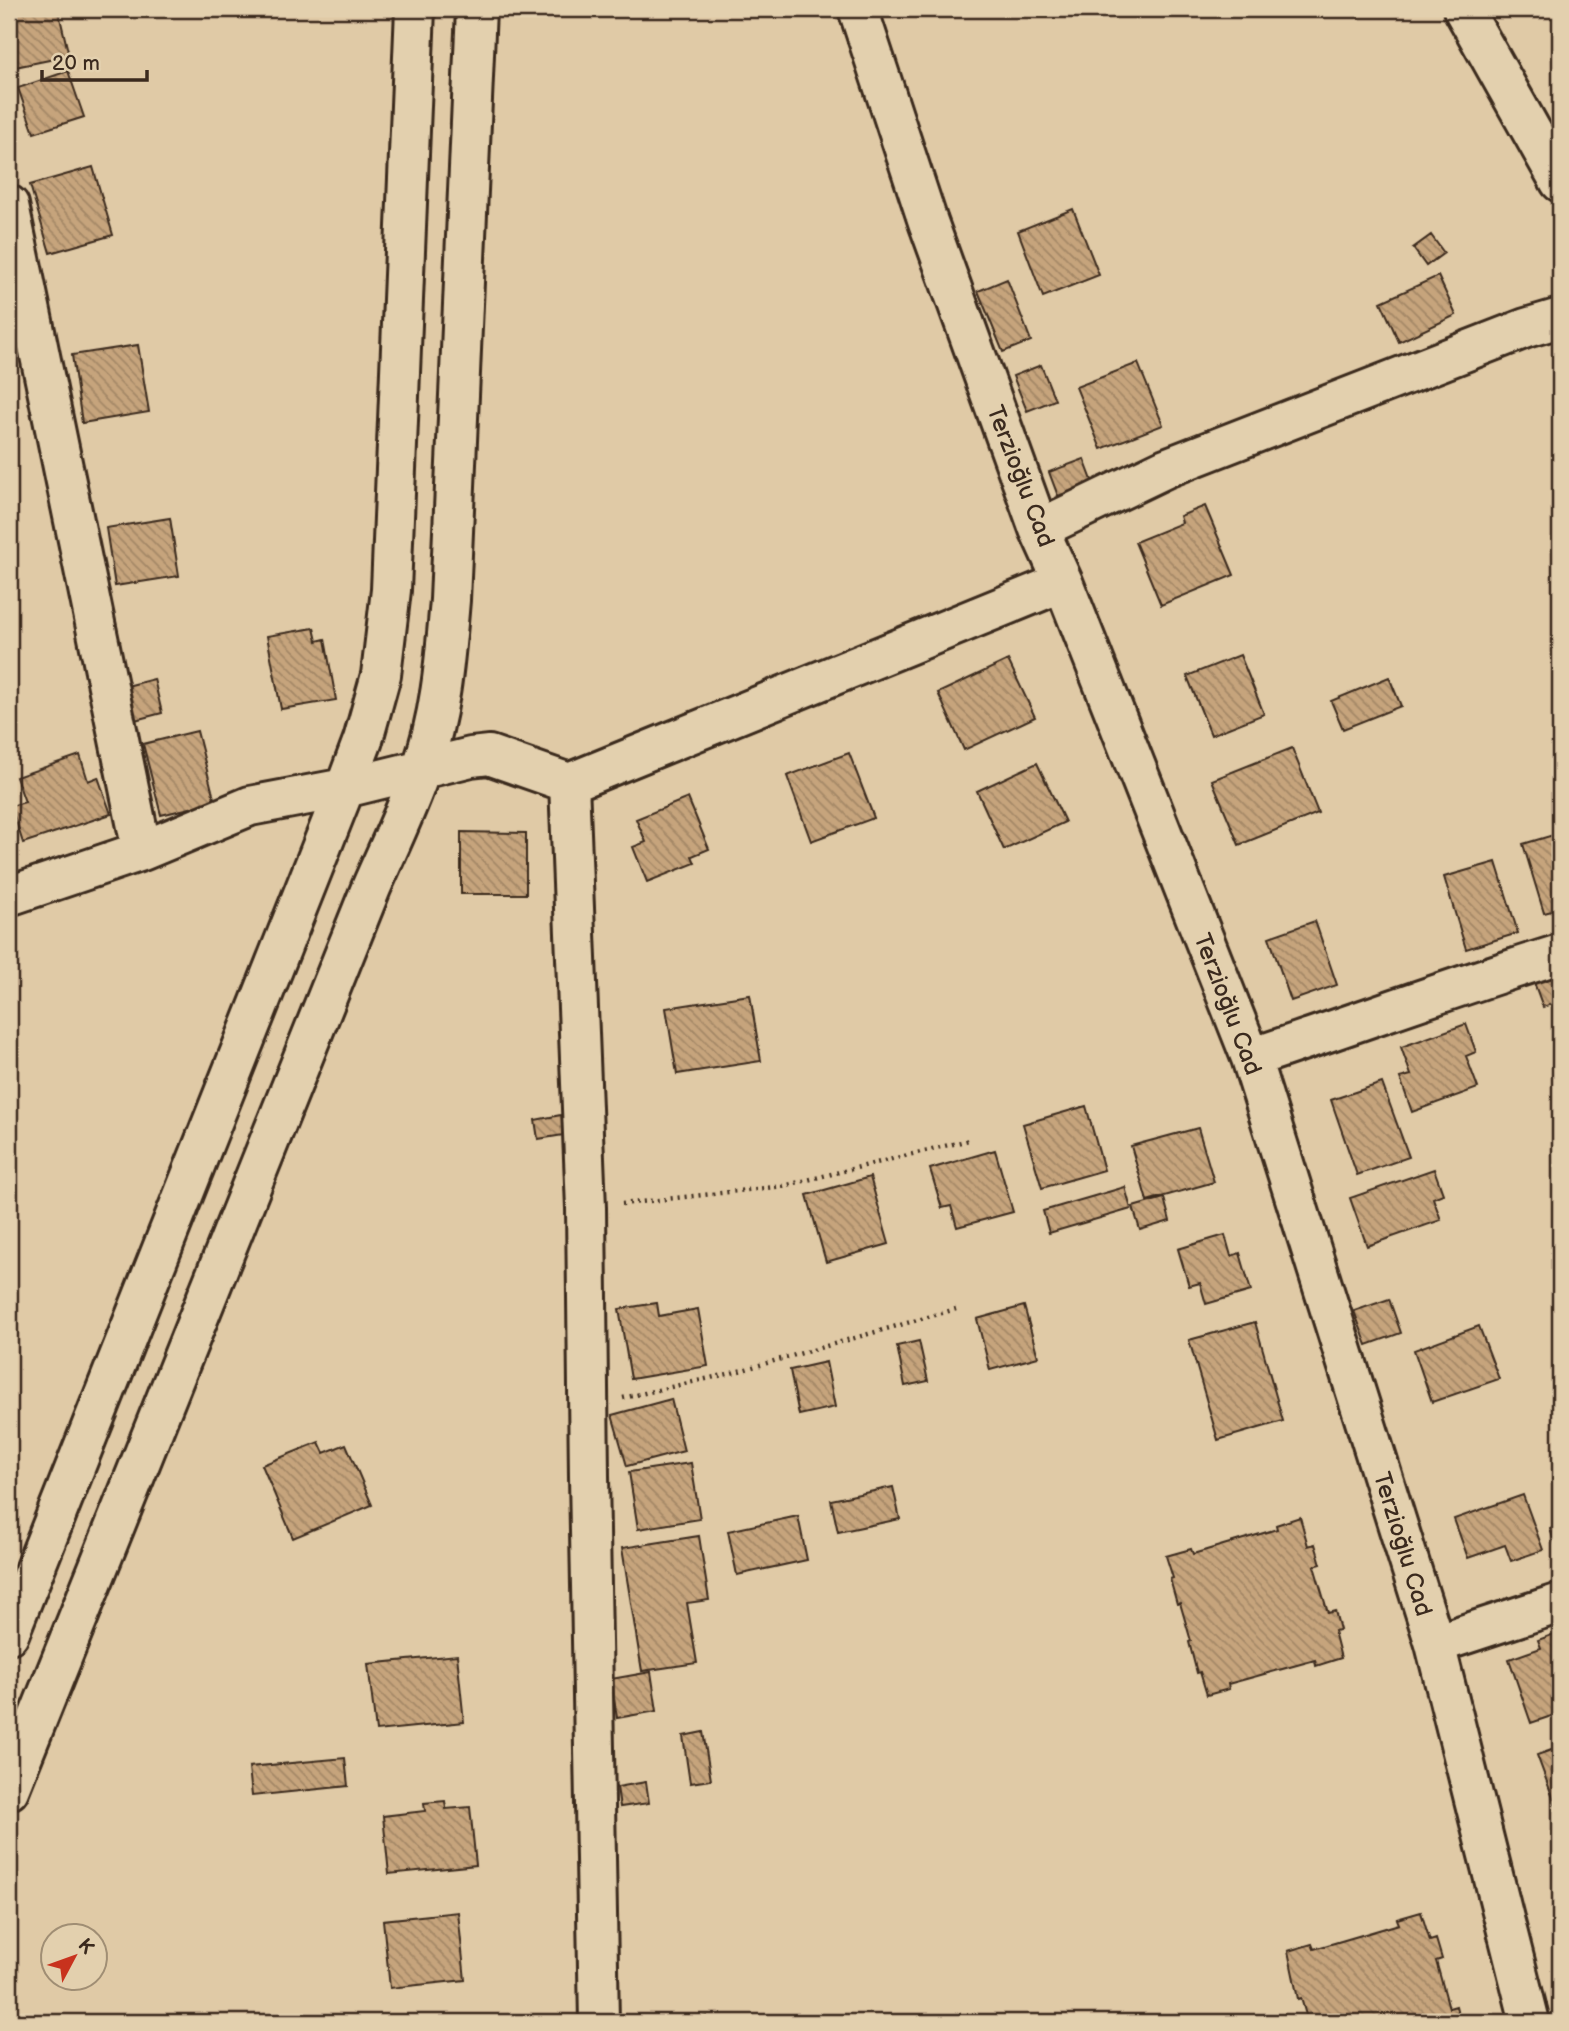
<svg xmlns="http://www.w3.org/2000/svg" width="1569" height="2031" font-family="'Balsamiq Sans',sans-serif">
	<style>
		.building { fill: url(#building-back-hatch); stroke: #3b2a1e; stroke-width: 2 }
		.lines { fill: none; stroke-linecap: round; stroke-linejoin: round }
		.minor-casing { stroke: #3b2a1e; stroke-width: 44 }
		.path { stroke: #3b2a1e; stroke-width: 4.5; stroke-dasharray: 2 5; stroke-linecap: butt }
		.minor { stroke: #e3d0ae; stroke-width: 38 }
		.labels { text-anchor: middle; stroke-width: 5; stroke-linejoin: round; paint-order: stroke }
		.street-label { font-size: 24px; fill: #3b2a1e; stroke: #e3d0ae }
	</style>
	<defs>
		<pattern id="building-back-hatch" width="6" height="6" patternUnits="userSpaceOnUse" patternTransform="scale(1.75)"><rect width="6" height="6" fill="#c6a47c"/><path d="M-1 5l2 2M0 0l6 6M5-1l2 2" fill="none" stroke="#a28665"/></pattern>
	</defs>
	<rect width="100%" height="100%" fill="#e0caa6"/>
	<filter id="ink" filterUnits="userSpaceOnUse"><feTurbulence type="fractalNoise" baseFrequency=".0143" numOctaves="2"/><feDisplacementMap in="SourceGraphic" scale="14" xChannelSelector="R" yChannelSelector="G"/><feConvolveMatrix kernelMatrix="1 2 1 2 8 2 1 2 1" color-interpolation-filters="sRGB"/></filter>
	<g filter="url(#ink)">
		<!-- building -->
		<path class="building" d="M 9,9 L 58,9 L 69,56 L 15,67 L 9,38 Z
			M 68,71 L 84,117 L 34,133 L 18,88 Z
			M 93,167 L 113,235 L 50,253 L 30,185 Z
			M 1073,209 L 1099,275 L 1043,297 L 1018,231 Z
			M 1431,235 L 1444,253 L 1426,266 L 1413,248 Z
			M 1438,276 L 1456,315 L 1399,342 L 1381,302 Z
			M 1007,279 L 1031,341 L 1003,352 L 978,291 Z
			M 138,345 L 149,412 L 82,423 L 72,355 Z
			M 1138,363 L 1163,425 L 1101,449 L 1076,387 Z
			M 1041,365 L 1055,400 L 1027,411 L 1013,376 Z
			M 1084,459 L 1093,483 L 1058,496 L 1049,472 Z
			M 1205,506 L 1234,575 L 1161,605 L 1135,542 L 1182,523 L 1180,516 Z
			M 170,518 L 179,576 L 115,586 L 106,528 Z
			M 314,628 L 317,641 L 325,639 L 336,700 L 281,709 L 267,636 Z
			M 1240,655 L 1264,714 L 1211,735 L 1187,676 Z
			M 1008,660 L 1035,717 L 964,750 L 938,693 Z
			M 1389,677 L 1401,706 L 1343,729 L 1331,701 Z
			M 154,679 L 162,713 L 131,721 L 123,687 Z
			M 197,731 L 215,802 L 161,815 L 143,744 Z
			M 1292,748 L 1318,813 L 1239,845 L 1212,780 Z
			M 849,753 L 874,818 L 811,841 L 787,776 Z
			M 80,755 L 88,781 L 98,777 L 111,814 L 23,843 L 11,806 L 25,802 L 16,777 Z
			M 1037,763 L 1065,822 L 1004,850 L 977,791 Z
			M 688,798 L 709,849 L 692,856 L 695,863 L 647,882 L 633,847 L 646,842 L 636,819 Z
			M 461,832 L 526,833 L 526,894 L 461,894 Z
			M 1560,833 L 1560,909 L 1544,913 L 1523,844 Z
			M 1496,862 L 1518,933 L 1466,949 L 1444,877 Z
			M 1315,921 L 1337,985 L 1291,1001 L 1269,937 Z
			M 1560,967 L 1560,1001 L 1543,1007 L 1532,977 Z
			M 750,995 L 761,1061 L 677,1074 L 666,1008 Z
			M 1466,1024 L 1476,1052 L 1466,1056 L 1478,1088 L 1412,1112 L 1400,1078 L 1411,1075 L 1401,1047 Z
			M 1382,1083 L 1409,1157 L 1357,1175 L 1331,1100 Z
			M 1086,1106 L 1104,1170 L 1042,1188 L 1023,1124 Z
			M 566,1114 L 570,1134 L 538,1139 L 535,1120 Z
			M 1198,1128 L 1214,1182 L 1147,1201 L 1131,1146 Z
			M 995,1150 L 1013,1212 L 957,1227 L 951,1206 L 942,1208 L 930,1169 Z
			M 1434,1169 L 1443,1194 L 1433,1198 L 1441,1220 L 1367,1246 L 1350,1198 Z
			M 870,1177 L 889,1244 L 826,1262 L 807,1195 Z
			M 1125,1187 L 1131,1209 L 1049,1233 L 1043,1211 Z
			M 1164,1198 L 1170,1221 L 1140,1230 L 1133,1207 Z
			M 1225,1235 L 1231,1256 L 1240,1253 L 1251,1291 L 1206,1304 L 1200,1283 L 1189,1286 L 1178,1249 Z
			M 1389,1299 L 1401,1333 L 1367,1345 L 1354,1311 Z
			M 657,1303 L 659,1316 L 698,1309 L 708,1366 L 631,1379 L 619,1309 Z
			M 1024,1306 L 1038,1357 L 990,1370 L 977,1319 Z
			M 1255,1322 L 1283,1421 L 1218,1440 L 1189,1340 Z
			M 1479,1326 L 1499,1379 L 1432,1402 L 1414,1350 Z
			M 919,1341 L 928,1381 L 905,1386 L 897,1346 Z
			M 826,1362 L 835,1407 L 799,1415 L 790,1370 Z
			M 671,1399 L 684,1451 L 627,1466 L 612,1415 Z
			M 319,1442 L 324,1453 L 346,1444 L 372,1505 L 293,1538 L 262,1465 Z
			M 691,1463 L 700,1519 L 638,1529 L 629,1472 Z
			M 893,1487 L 900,1519 L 838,1532 L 831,1500 Z
			M 1523,1495 L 1543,1550 L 1511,1561 L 1505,1545 L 1468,1558 L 1454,1519 Z
			M 798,1516 L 807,1560 L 737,1575 L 728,1531 Z
			M 1300,1517 L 1308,1546 L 1315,1544 L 1321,1564 L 1314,1566 L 1328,1613 L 1335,1611 L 1340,1630 L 1334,1631 L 1341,1658 L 1316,1666 L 1315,1660 L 1228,1684 L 1229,1689 L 1207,1695 L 1200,1672 L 1197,1673 L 1189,1642 L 1191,1641 L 1180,1603 L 1177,1604 L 1170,1579 L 1173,1578 L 1166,1556 L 1191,1549 L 1193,1554 L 1277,1529 L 1276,1525 Z
			M 1560,1525 L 1560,1557 L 1550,1529 Z
			M 699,1536 L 709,1600 L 687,1603 L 697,1663 L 642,1671 L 622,1548 Z
			M 1560,1632 L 1560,1713 L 1531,1723 L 1509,1659 L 1541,1648 L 1538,1640 Z
			M 457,1655 L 464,1722 L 376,1731 L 368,1664 Z
			M 651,1672 L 657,1711 L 617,1718 L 611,1679 Z
			M 703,1732 L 711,1780 L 690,1783 L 683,1736 Z
			M 1560,1747 L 1560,1817 L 1537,1755 Z
			M 345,1758 L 348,1786 L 252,1796 L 249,1767 Z
			M 646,1782 L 649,1803 L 620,1807 L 617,1787 Z
			M 445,1801 L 446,1809 L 470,1807 L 476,1865 L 389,1874 L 383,1816 L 425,1811 L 424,1803 Z
			M 458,1912 L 465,1980 L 390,1988 L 383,1920 Z
			M 1421,1912 L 1430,1941 L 1436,1939 L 1442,1959 L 1436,1961 L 1449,2008 L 1456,2006 L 1460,2022 L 1308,2022 L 1301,1998 L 1298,1999 L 1288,1951 L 1312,1944 L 1314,1949 L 1399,1924 L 1397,1919 Z
			M 707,2016 L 708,2022 L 679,2022 Z
			M 467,2017 L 468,2022 L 419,2022 Z"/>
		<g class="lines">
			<defs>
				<path id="minor" d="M 858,9 L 928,222 L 1039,529 L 1063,582 L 1251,1058 L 1435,1644 L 1530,2022
					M 1463,9 L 1560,182
					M 9,205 L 142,851
					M 1039,529 L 1166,468 L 1526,328 L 1560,318
					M 569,783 L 586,1208 L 589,1476 L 599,2022
					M 9,896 L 142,851 L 250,806 L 345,788 L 471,757 L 489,755 L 569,783 L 1063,582
					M 1251,1058 C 1354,1024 1456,986 1560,954
					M 9,1634 L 345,788 L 363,740 L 381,675 L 391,590 L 415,9
					M 1435,1644 L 1560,1603
					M 9,1790 L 371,888 C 388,849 407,810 421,770 C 441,715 445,658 450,600 L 476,9"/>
			</defs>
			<!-- minor casing -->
			<use href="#minor" class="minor-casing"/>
			<!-- path -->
			<path class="path" d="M 622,1204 L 783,1186 L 969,1140
				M 623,1398 L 732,1373 L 956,1309"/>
			<!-- minor -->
			<use href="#minor" class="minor"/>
		</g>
	</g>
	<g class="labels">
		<!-- street labels -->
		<g class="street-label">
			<text transform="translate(1021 476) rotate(69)" y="8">Terzioğlu Cad</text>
			<text transform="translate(1228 1004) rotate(69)" y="8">Terzioğlu Cad</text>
			<text transform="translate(1403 1544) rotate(73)" y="8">Terzioğlu Cad</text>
		</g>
	</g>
	<!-- margin -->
	<rect width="1569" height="2031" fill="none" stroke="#e3d0ae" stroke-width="35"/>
	<rect x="18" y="18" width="1534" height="1996" fill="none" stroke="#3b2a1e" stroke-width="2.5" filter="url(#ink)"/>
	<!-- north arrow -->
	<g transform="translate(74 1957) rotate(49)"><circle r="33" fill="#e3d0ae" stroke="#a08e74" stroke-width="2"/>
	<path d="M0-5L12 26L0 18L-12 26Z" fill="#c8321e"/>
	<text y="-10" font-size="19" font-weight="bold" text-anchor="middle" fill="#3b2a1e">K</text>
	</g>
	<!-- scale -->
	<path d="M42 70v10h105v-10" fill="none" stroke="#3b2a1e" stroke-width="3.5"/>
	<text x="52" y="70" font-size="21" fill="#3b2a1e" stroke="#e3d0ae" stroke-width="5" paint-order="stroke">20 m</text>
</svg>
